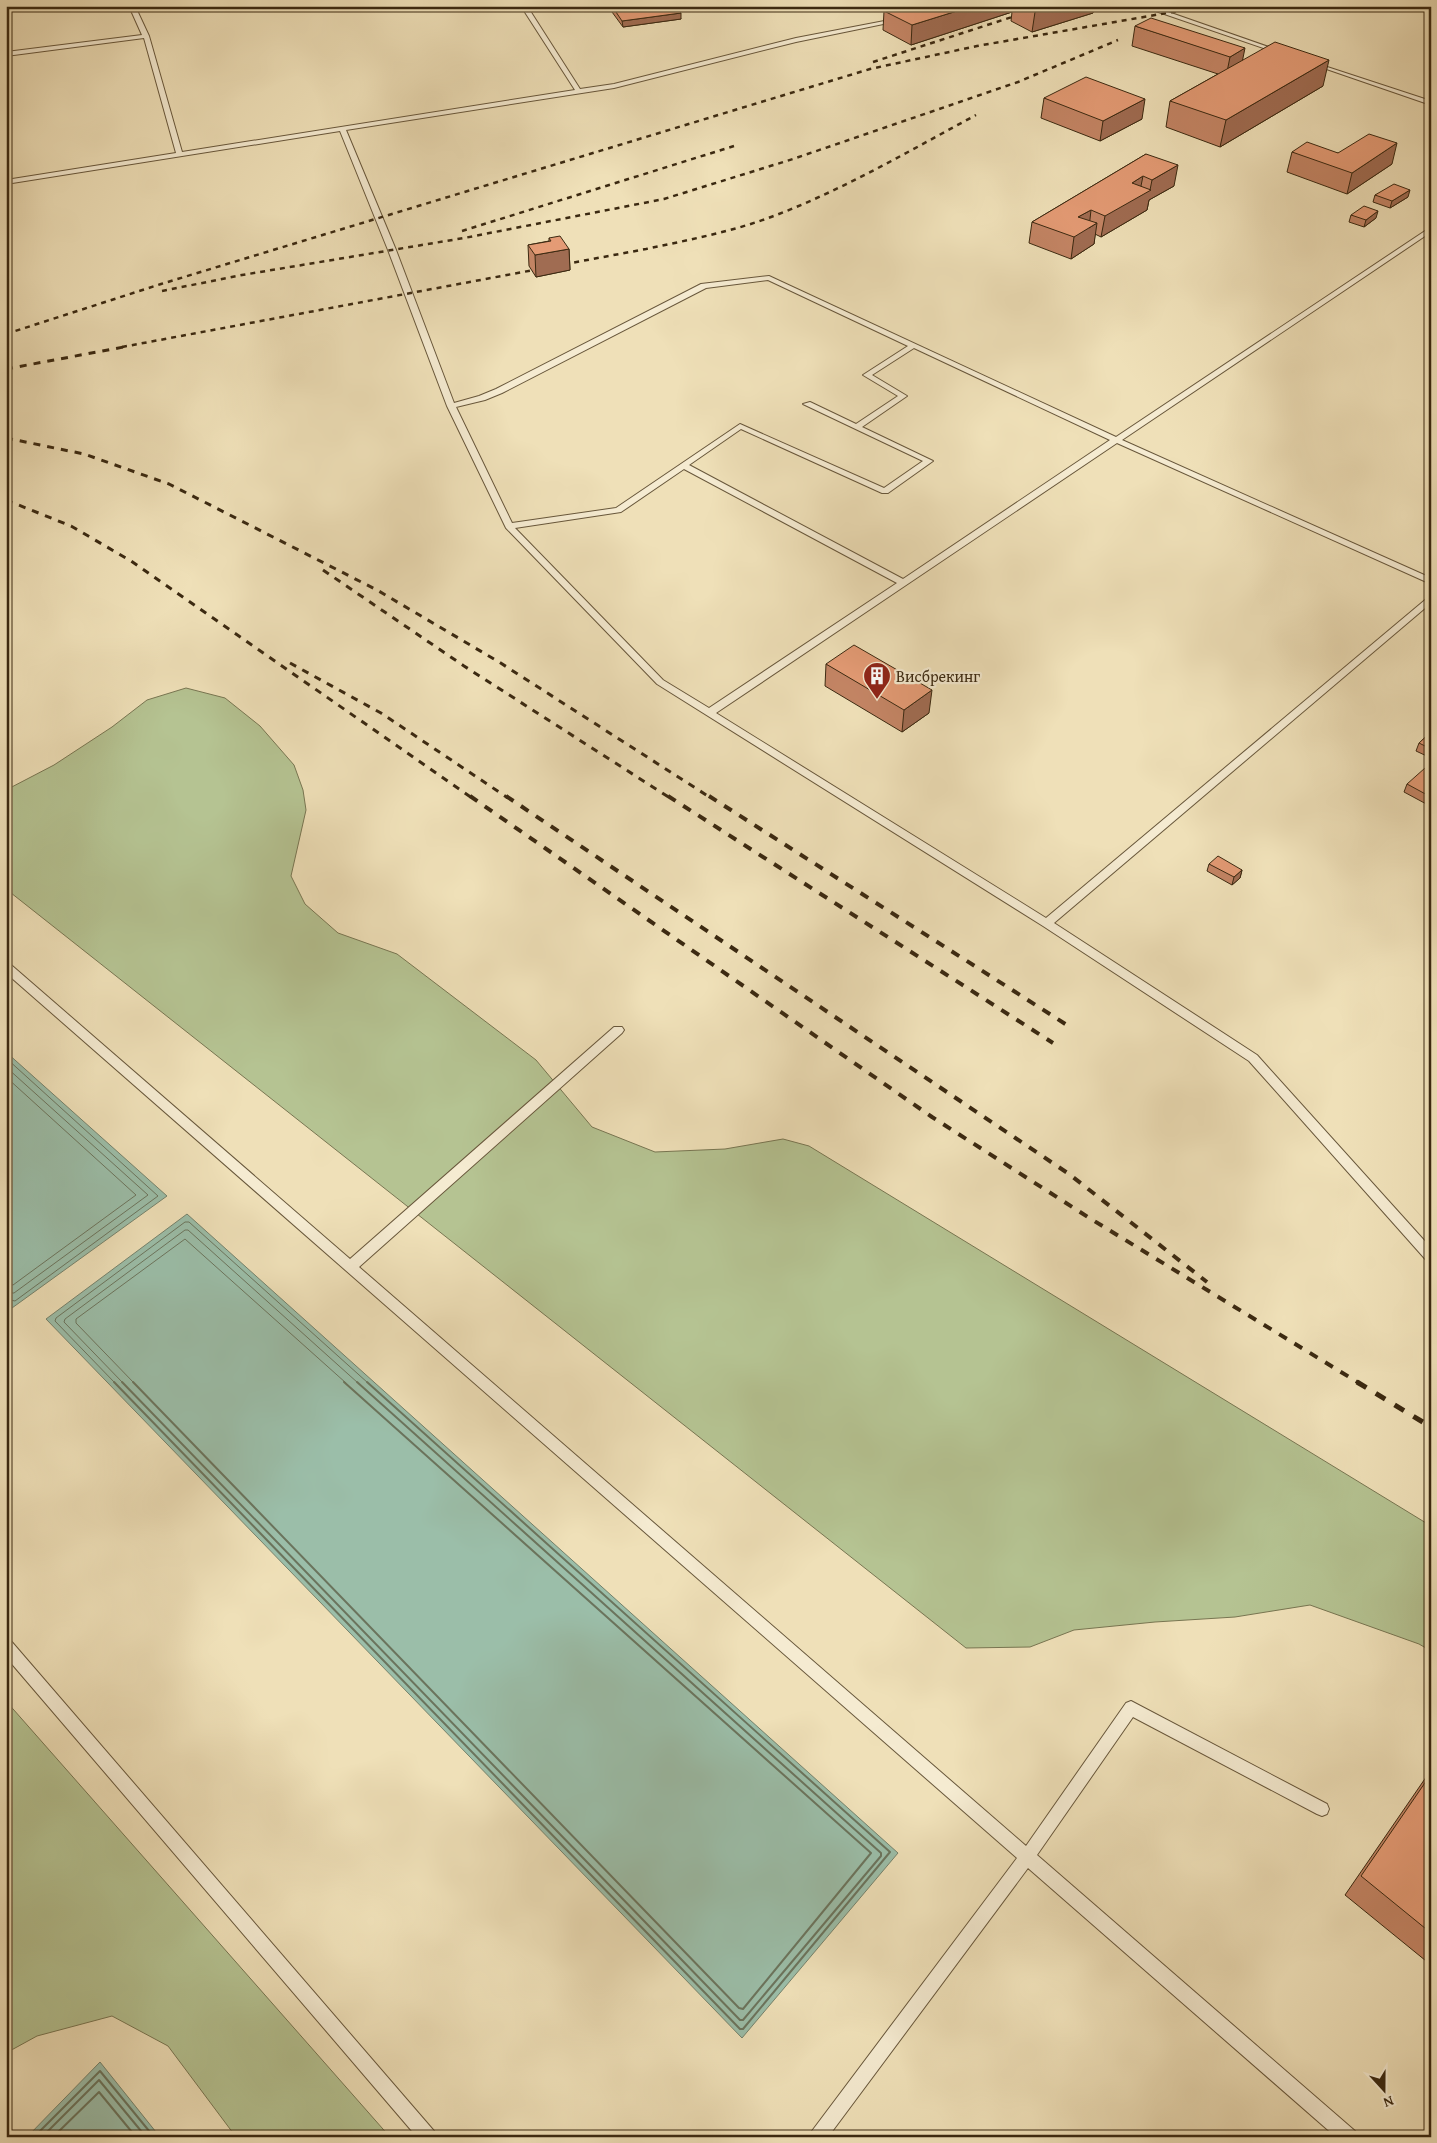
<svg xmlns="http://www.w3.org/2000/svg" width="1437" height="2143" font-family="'Gentium Book Plus',serif">
	<style>
		.green { fill: #b5c392; stroke: #787652 }
		.water { fill: #9bbea9; stroke: #75826c }
		.lines { fill: none; stroke-linecap: round; stroke-linejoin: round }
		.shore-far1 { stroke: #6b745d; stroke-width: 1 }
		.shore { stroke: #6b745d; stroke-width: 2 }
		.service-casing { stroke: #68573b; stroke-width: 2 }
		.service { fill: #f5ebd1; fill-rule: evenodd }
		.rail-far3 { stroke: #3b2911; stroke-width: 2.5; stroke-dasharray: 5 5; stroke-linecap: butt }
		.rail-far2 { stroke: #3b2911; stroke-width: 3; stroke-dasharray: 7 7; stroke-linecap: butt }
		.rail-far1 { stroke: #3b2911; stroke-width: 4; stroke-dasharray: 9 9; stroke-linecap: butt }
		.rail { stroke: #3b2911; stroke-width: 5; stroke-dasharray: 11 11; stroke-linecap: butt }
		.wall { fill: #c48565; stroke: #3b2911 }
		.shaded-wall { fill: #a06c52; stroke: #3b2911 }
		.building { fill: #e49b75; stroke: #3b2911 }
		.labels { text-anchor: middle; stroke-width: 4.5; stroke-linejoin: round; paint-order: stroke }
		.poi-label { font-size: 16px; fill: #3b2911; stroke: #f5ebd1; text-anchor: start }
	</style>
	<rect width="100%" height="100%" fill="#efe0b8"/>
	<filter id="stains"><feTurbulence type="fractalNoise" baseFrequency=".004" numOctaves="4"/><feColorMatrix values="0 0 0 0 .2 0 0 0 0 .09 0 0 0 0 .02 0 0 0 .5 -.17"/></filter>
	<radialGradient id="worn" r=".72"><stop offset=".6" stop-color="#630" stop-opacity="0"/><stop offset="1" stop-color="#630" stop-opacity=".3"/></radialGradient>
	<!-- green -->
	<path class="green" d="M 186,688 L 225,698 L 260,726 L 294,765 L 303,790 L 306,810 L 291,876 L 305,904 L 338,933 L 397,954 L 536,1060 L 592,1127 L 655,1152 L 725,1149 L 783,1139 L 809,1146 L 1431,1526 L 1431,1651 L 1419,1644 L 1310,1605 L 1235,1617 L 1155,1622 L 1074,1630 L 1030,1647 L 966,1648 L 6,889 L 6,790 L 54,765 L 112,727 L 147,700 Z
		M 6,1701 L 390,2137 L 236,2137 L 168,2046 L 112,2016 L 37,2036 L 6,2053 Z"/>
	<!-- water -->
	<path class="water" d="M 6,1052 L 167,1196 L 12,1308 L 6,1302 Z
		M 187,1214 L 898,1853 L 742,2038 L 46,1319 Z
		M 100,2062 L 160,2137 L 26,2137 L 27,2137 Z"/>
	<g class="lines">
		<!-- shore-far1 -->
		<path class="shore-far1" d="M 6,1058 L 158,1196 L 15,1301 L 6,1299
			M 6,1067 L 148,1195 L 14,1293 L 6,1293
			M 6,1077 L 136,1195 L 13,1285 L 6,1285
			M 115,1383 L 55,1321 L 56,1318 L 185,1222 L 189,1222 L 368,1383
			M 123,1383 L 64,1322 L 65,1319 L 185,1230 L 188,1230 L 358,1383
			M 134,1383 L 76,1323 L 76,1319 L 185,1239 L 346,1383"/>
		<!-- shore -->
		<path class="shore" d="M 114,1382 L 740,2029 L 743,2029 L 890,1852 L 367,1382
			M 122,1382 L 740,2020 L 743,2020 L 881,1856 L 881,1853 L 357,1382
			M 133,1382 L 739,2008 L 743,2009 L 871,1853 L 344,1382
			M 34,2137 L 100,2071 L 154,2137
			M 42,2137 L 99,2080 L 146,2137
			M 53,2137 L 99,2092 L 136,2137"/>
		<defs>
			<path id="service" d="M 129,6 L 135,6 L 149,36 L 182,152 L 575,90 L 521,6 L 527,6 L 580,89 L 614,84 L 796,38 L 900,18 L 901,19 L 898,21 L 796,42 L 614,88 L 346,130 L 396,250 L 454,403 L 479,396 L 496,389 L 701,284 L 769,276 L 1116,437 L 1431,227 L 1431,232 L 1122,440 L 1431,578 L 1431,584 L 1117,443 L 716,713 L 1046,918 L 1431,595 L 1431,603 L 1054,923 L 1257,1055 L 1431,1248 L 1431,1262 L 1427,1261 L 1249,1061 L 1043,926 L 657,684 L 506,528 L 447,406 L 388,250 L 340,131 L 6,184 L 6,180 L 176,153 L 144,38 L 6,56 L 6,52 L 142,35 ZM 768,280 L 908,346 L 863,375 L 898,396 L 856,424 L 810,402 L 803,404 L 923,461 L 884,488 L 740,424 L 616,508 L 512,523 L 456,407 L 485,400 L 502,393 L 706,288 ZM 914,348 L 1110,440 L 903,579 L 689,465 L 741,429 L 882,493 L 888,493 L 933,461 L 862,427 L 907,396 L 872,375 ZM 684,469 L 897,583 L 709,708 L 663,680 L 515,528 L 621,512 Z
				M 1141,6 L 1151,6 L 1283,52 L 1278,53 Z
				M 1312,62 L 1431,101 L 1431,105 L 1312,64 Z
				M 6,963 L 10,964 L 350,1259 L 614,1027 L 622,1027 L 624,1030 L 622,1033 L 359,1267 L 1026,1846 L 1126,1703 L 1131,1701 L 1327,1804 L 1329,1809 L 1327,1814 L 1322,1816 L 1317,1814 L 1133,1717 L 1037,1855 L 1355,2131 L 1357,2137 L 1336,2137 L 1028,1868 L 828,2137 L 810,2137 L 812,2131 L 1017,1858 L 6,973 Z
				M 6,1639 L 11,1641 L 434,2131 L 436,2137 L 417,2137 L 6,1657 Z"/>
		</defs>
		<!-- service casing -->
		<use href="#service" class="service-casing"/>
		<!-- service -->
		<use href="#service" class="service"/>
		<!-- rail-far3 -->
		<path class="rail-far3" d="M 873,62 L 1046,6
			M 462,231 L 734,146
			M 162,291 L 242,275 L 464,238 L 664,199 L 793,159 L 1018,82 L 1118,40
			M 6,334 L 161,284 L 870,69 L 977,46 L 1207,6
			M 122,347 L 646,249 C 688,240 731,232 771,217 C 843,190 909,151 976,115"/>
		<!-- rail-far2 -->
		<path class="rail-far2" d="M 6,369 L 129,346
			M 6,438 L 84,454 L 169,484 L 377,590 L 499,662 L 711,798
			M 6,500 L 71,526 L 131,561 L 472,798
			M 323,570 L 464,666 L 670,798
			M 290,663 L 381,713 L 508,798"/>
		<!-- rail-far1 -->
		<path class="rail-far1" d="M 470,796 L 932,1117 L 1091,1219 L 1359,1383
			M 506,796 L 1069,1174 L 1207,1282
			M 668,796 L 1053,1043
			M 709,796 L 1070,1027"/>
		<!-- rail -->
		<path class="rail" d="M 1357,1382 L 1431,1427"/>
	</g>
	<!-- wall -->
	<path class="wall" d="M 612,6 L 676,6 L 681,19 L 623,27 L 612,12 Z
		M 899,6 L 1094,6 L 1093,13 L 1032,32 L 1011,21 L 1012,12 L 911,45 L 883,30 L 884,11 Z
		M 1135,26 L 1242,60 L 1323,86 L 1220,147 L 1166,127 L 1170,101 L 1218,74 L 1132,46 Z
		M 1044,98 L 1142,119 L 1100,141 L 1041,118 Z
		M 1292,152 L 1338,153 L 1392,164 L 1347,194 L 1287,172 Z
		M 1146,154 L 1174,186 L 1149,200 L 1147,210 L 1101,237 L 1095,234 L 1094,244 L 1071,259 L 1029,243 L 1032,222 Z
		M 1375,195 L 1408,197 L 1390,208 L 1373,202 Z
		M 1351,215 L 1376,218 L 1364,227 L 1349,222 Z
		M 549,238 L 569,249 L 570,270 L 536,277 L 529,266 L 528,245 L 549,241 Z
		M 826,664 L 929,713 L 902,732 L 825,686 Z
		M 1431,732 L 1431,758 L 1416,751 L 1419,743 Z
		M 1431,771 L 1431,805 L 1430,806 L 1404,792 L 1407,784 Z
		M 1209,864 L 1242,870 L 1240,878 L 1232,885 L 1207,871 Z
		M 1431,1770 L 1431,1965 L 1345,1895 Z"/>
	<!-- shaded-wall -->
	<path class="shaded-wall" d="M 973,6 L 1013,6 L 1012,12 L 911,45 L 912,25 Z
		M 1054,6 L 1094,6 L 1093,13 L 1032,32 L 1035,12 Z
		M 681,13 L 681,19 L 623,27 L 622,21 Z
		M 1245,48 L 1241,68 L 1226,77 L 1230,57 Z
		M 1329,60 L 1323,86 L 1220,147 L 1226,120 Z
		M 1145,99 L 1142,119 L 1100,141 L 1103,121 Z
		M 1397,143 L 1392,164 L 1347,194 L 1352,173 Z
		M 1178,165 L 1174,186 L 1149,200 L 1147,210 L 1101,237 L 1105,216 L 1132,183 L 1143,176 L 1139,196 L 1150,190 L 1152,180 Z
		M 1410,190 L 1408,197 L 1390,208 L 1392,201 Z
		M 1091,210 L 1089,228 L 1097,223 L 1094,244 L 1071,259 L 1074,237 L 1078,217 Z
		M 1378,211 L 1376,218 L 1364,227 L 1366,220 Z
		M 569,249 L 570,270 L 536,277 L 535,255 Z
		M 932,690 L 929,713 L 902,732 L 904,710 Z
		M 1242,870 L 1240,878 L 1232,885 L 1234,877 Z"/>
	<!-- building -->
	<path class="building" d="M 612,6 L 676,6 L 681,13 L 622,21 Z
		M 899,6 L 973,6 L 912,25 L 884,11 Z
		M 1023,6 L 1054,6 L 1035,12 Z
		M 1151,18 L 1245,48 L 1230,57 L 1135,26 Z
		M 1275,42 L 1329,60 L 1226,120 L 1170,101 Z
		M 1086,77 L 1145,99 L 1103,121 L 1044,98 Z
		M 1369,134 L 1397,143 L 1352,173 L 1292,152 L 1307,142 L 1338,153 Z
		M 1146,154 L 1178,165 L 1152,180 L 1143,176 L 1132,183 L 1151,190 L 1105,216 L 1091,210 L 1078,217 L 1097,223 L 1074,237 L 1032,222 Z
		M 1394,184 L 1410,190 L 1392,201 L 1375,195 Z
		M 1364,206 L 1378,211 L 1366,220 L 1351,215 Z
		M 560,236 L 569,249 L 535,255 L 528,245 L 551,241 L 549,238 Z
		M 854,645 L 932,690 L 904,710 L 826,664 Z
		M 1431,732 L 1431,749 L 1419,743 Z
		M 1425,768 L 1431,771 L 1431,797 L 1407,784 Z
		M 1218,856 L 1242,870 L 1234,877 L 1209,864 Z
		M 1431,1774 L 1431,1933 L 1361,1876 Z"/>
	<!-- icons -->
	<defs>
		<symbol id="building-pin" viewBox="-11 -11 22 30"><path d="M0 17L-7.5 6A9.5 9.5 0 1 1 7.5 6Z" fill="#8f2418" stroke="#f5ebd1"/><path d="M-4-6H4V6H1V3H-1V6H-4ZM-2.5-4.3h1.7v1.8h-1.7ZM.8-4.3h1.7v1.8H.8ZM-2.5-1h1.7V.8h-1.7ZM.8-1h1.7V.8H.8Z" fill="#fff"/></symbol>
	</defs>
	<g fill-rule="evenodd">
		<use href="#building-pin" x="861" y="660" width="32" height="43"/>
	</g>
	<g class="labels">
		<!-- poi labels -->
		<g class="poi-label">
			<text x="896" y="682">Висбрекинг</text>
		</g>
	</g>
	<!-- margin -->
	<rect width="1437" height="2143" fill="none" stroke="#efe0b8" stroke-width="25"/>
	<rect x="8" y="8" width="1422" height="2128" fill="none" stroke="#3b2911" stroke-width="2.5"/>
	<rect x="12" y="12" width="1412" height="2118" fill="none" stroke="#3b2911"/>
	<!-- north arrow -->
	<g transform="translate(1384 2090) rotate(159)" stroke="#f5ebd1" stroke-width="4" paint-order="stroke">
	<path d="M0-4L9 19L0 12L-9 19Z" fill="#3b2911"/>
	<text y="-8" font-size="14" font-weight="bold" text-anchor="middle" fill="#3b2911">N</text>
	</g>
	<rect width="100%" height="100%" filter="url(#stains)"/>
	<rect width="100%" height="100%" fill="url(#worn)"/>
</svg>
